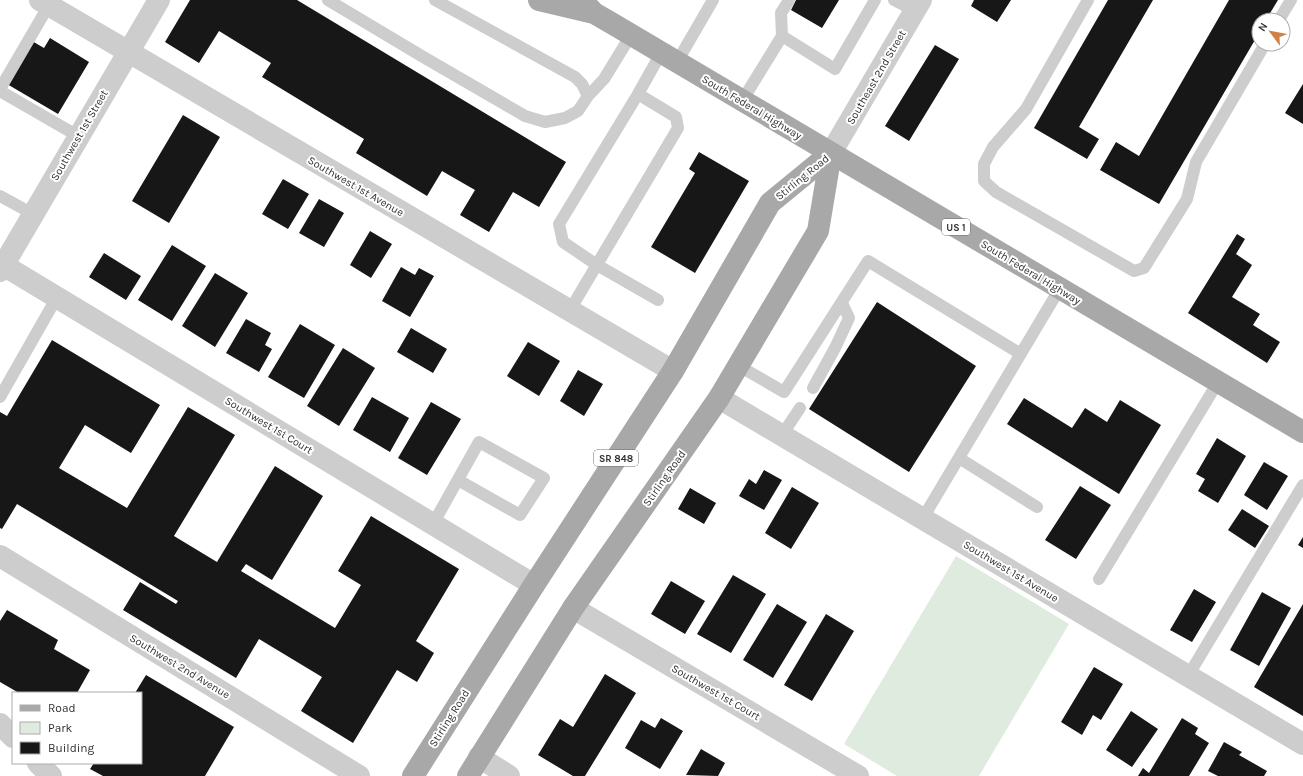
<svg xmlns="http://www.w3.org/2000/svg" width="1303" height="776" font-family="Karla,sans-serif">
	<style>
		.green { fill: #e0ebdf }
		.building { fill: #171717 }
		.lines { fill: none; stroke-linecap: round; stroke-linejoin: round }
		.lane { stroke: #cdcdcd; stroke-width: 12 }
		.street { stroke: #cdcdcd; stroke-width: 22 }
		.primary { stroke: #a8a8a8; stroke-width: 22 }
		.labels { text-anchor: middle; stroke-width: 4; stroke-linejoin: round; paint-order: stroke }
		.shield { fill: #fff; stroke: #6e6e6e; stroke-width: 1 }
		.shield-label { font-size: 10px; font-weight: bold; fill: #303030 }
		.street-label { font-size: 11px; fill: #303030; stroke: #fff }
	</style>
	<rect width="100%" height="100%" fill="#fff"/>
	<!-- green -->
	<path class="green" d="M 956,556 L 1069,624 L 979,776 L 897,776 L 844,744 Z"/>
	<!-- building -->
	<path class="building" d="M 190,0 L 297,0 L 566,162 L 539,207 L 513,192 L 489,232 L 460,215 L 475,190 L 442,171 L 427,196 L 356,153 L 364,139 L 262,77 L 271,63 L 219,31 L 199,63 L 165,42 Z
		M 796,0 L 839,0 L 822,28 L 791,10 Z
		M 974,0 L 1011,0 L 997,22 L 971,6 Z
		M 1108,0 L 1153,0 L 1079,127 L 1099,139 L 1087,159 L 1034,128 Z
		M 1229,0 L 1278,0 L 1266,20 L 1259,20 L 1259,33 L 1159,204 L 1100,170 L 1116,142 L 1139,156 Z
		M 50,38 L 89,62 L 58,114 L 7,84 L 32,41 L 44,48 Z
		M 935,45 L 959,59 L 909,141 L 885,126 Z
		M 1303,84 L 1303,124 L 1285,113 Z
		M 183,115 L 220,137 L 169,223 L 132,201 Z
		M 699,152 L 749,181 L 695,273 L 651,247 L 695,173 L 689,169 Z
		M 283,179 L 309,194 L 288,229 L 262,214 Z
		M 319,199 L 344,213 L 324,247 L 299,233 Z
		M 370,231 L 392,244 L 371,278 L 350,265 Z
		M 1237,234 L 1245,239 L 1236,254 L 1252,265 L 1232,297 L 1260,314 L 1253,325 L 1280,342 L 1267,363 L 1188,313 Z
		M 172,245 L 206,266 L 172,321 L 138,300 Z
		M 104,253 L 141,276 L 126,300 L 89,277 Z
		M 401,267 L 415,275 L 419,268 L 434,276 L 410,317 L 382,301 Z
		M 215,273 L 248,293 L 215,347 L 182,326 Z
		M 877,302 L 976,366 L 909,472 L 809,409 Z
		M 246,319 L 271,333 L 265,345 L 272,349 L 259,372 L 226,353 Z
		M 300,324 L 335,345 L 304,398 L 268,377 Z
		M 411,328 L 447,349 L 433,373 L 397,352 Z
		M 52,340 L 160,405 L 131,453 L 85,425 L 59,468 L 127,508 L 188,407 L 235,435 L 174,536 L 217,562 L 275,466 L 323,496 L 272,580 L 246,564 L 241,571 L 335,628 L 361,585 L 338,571 L 371,516 L 459,569 L 416,641 L 434,653 L 417,682 L 397,670 L 353,743 L 301,711 L 322,677 L 259,639 L 236,678 L 123,610 L 140,582 L 176,604 L 178,601 L 17,504 L 2,529 L 0,528 L 0,412 L 7,416 Z
		M 528,342 L 560,361 L 539,396 L 507,376 Z
		M 343,348 L 375,368 L 339,426 L 307,406 Z
		M 578,370 L 603,384 L 584,416 L 560,401 Z
		M 372,397 L 409,418 L 390,452 L 353,430 Z
		M 1024,398 L 1072,428 L 1085,408 L 1107,422 L 1120,400 L 1161,425 L 1119,494 L 1007,424 Z
		M 431,402 L 461,419 L 427,475 L 398,458 Z
		M 1217,438 L 1246,456 L 1218,503 L 1198,491 L 1205,479 L 1196,474 Z
		M 1264,462 L 1288,476 L 1267,510 L 1244,495 Z
		M 764,470 L 782,480 L 764,510 L 739,496 L 749,479 L 756,484 Z
		M 1080,486 L 1111,505 L 1076,559 L 1045,540 Z
		M 792,487 L 819,503 L 791,549 L 765,533 Z
		M 690,488 L 716,503 L 704,524 L 678,509 Z
		M 1242,509 L 1269,526 L 1255,548 L 1228,530 Z
		M 1303,537 L 1303,548 L 1298,545 Z
		M 733,575 L 766,594 L 731,653 L 697,634 Z
		M 671,581 L 705,601 L 685,634 L 651,614 Z
		M 1194,589 L 1216,602 L 1192,642 L 1170,630 Z
		M 1262,592 L 1291,608 L 1259,666 L 1230,650 Z
		M 777,604 L 807,622 L 773,678 L 743,660 Z
		M 1303,604 L 1303,716 L 1254,687 Z
		M 7,610 L 58,640 L 54,649 L 90,670 L 77,693 L 19,693 L 0,682 L 0,621 Z
		M 826,614 L 854,631 L 812,701 L 784,685 Z
		M 1094,667 L 1123,684 L 1101,720 L 1093,715 L 1082,735 L 1061,722 Z
		M 605,674 L 636,693 L 585,776 L 573,776 L 538,755 L 560,719 L 573,727 Z
		M 146,675 L 234,727 L 205,776 L 103,776 L 90,769 L 94,763 L 141,763 L 141,693 L 135,693 Z
		M 1131,711 L 1158,729 L 1132,767 L 1106,750 Z
		M 661,718 L 683,731 L 660,769 L 625,748 L 641,720 L 655,728 Z
		M 1182,718 L 1198,728 L 1195,734 L 1209,743 L 1189,776 L 1138,776 L 1143,768 L 1149,773 Z
		M 1224,742 L 1242,752 L 1239,755 L 1267,771 L 1264,776 L 1218,776 L 1208,771 Z
		M 701,749 L 725,763 L 718,776 L 686,775 Z"/>
	<g class="lines">
		<!-- lane -->
		<path class="lane" d="M 328,0 L 425,58 L 525,116 L 545,122 L 565,118 L 578,111 L 588,96 L 582,84 L 575,77 L 435,0
			M 894,0 L 915,11
			M 1088,0 L 1026,109 L 993,147 L 984,164 L 984,181 L 996,192 L 1134,271 L 1144,268 L 1187,199 L 1196,162 L 1265,44
			M 1279,20 L 1291,0
			M 782,36 L 835,69 L 875,0
			M 677,62 L 713,0
			M 0,89 L 49,5
			M 0,91 L 78,136
			M 638,94 L 559,224 L 563,242 L 597,265 L 658,300
			M 588,96 L 604,79 L 631,35
			M 742,101 L 782,36 L 781,13 L 789,0
			M 0,196 L 33,214
			M 570,310 L 678,128 L 676,117 L 638,94 L 661,53
			M 739,366 L 784,392 L 868,261 L 1021,354
			M 813,388 L 835,348 L 849,318 L 842,303
			M 0,397 L 57,297
			M 782,435 L 800,408
			M 959,458 L 1037,507
			M 923,518 L 1060,288
			M 433,524 L 479,442 L 544,478 L 520,515 L 458,480
			M 1099,579 L 1218,382
			M 1188,676 L 1303,485"/>
		<!-- street -->
		<path class="street" d="M 40,0 L 673,371
			M 831,153 L 921,0
			M 3,265 L 534,585
			M 0,271 L 159,0
			M 719,398 L 1303,744
			M 0,556 L 359,776
			M 573,608 L 858,776
			M 0,724 L 13,737
			M 479,757 L 509,776
			M 38,763 L 51,776"/>
		<!-- primary -->
		<path class="primary" d="M 539,0 L 594,13
			M 582,0 L 594,13 L 613,24 L 1303,432
			M 413,776 L 534,585 L 673,371 L 770,203 L 831,153
			M 468,776 L 573,608 L 719,398 L 818,231 L 831,153"/>
	</g>
	<g class="labels">
		<!-- shield labels -->
		<g class="shield">
			<rect x="942" y="219" width="28" height="16" rx="3"/>
			<rect x="594" y="450" width="44" height="16" rx="3"/>
		</g>
		<g class="shield-label">
			<text x="956" y="231">US 1</text>
			<text x="616" y="462">SR 848</text>
		</g>
		<!-- street labels -->
		<g class="street-label">
			<text transform="translate(876 77) rotate(-60)" y="4">Southeast 2nd Street</text>
			<text transform="translate(752 107) rotate(31)" y="4">South Federal Highway</text>
			<text transform="translate(79 135) rotate(-60)" y="4">Southwest 1st Street</text>
			<text transform="translate(802 177) rotate(-39)" y="4">Stirling Road</text>
			<text transform="translate(356 186) rotate(30)" y="4">Southwest 1st Avenue</text>
			<text transform="translate(1031 272) rotate(31)" y="4">South Federal Highway</text>
			<text transform="translate(269 425) rotate(31)" y="4">Southwest 1st Court</text>
			<text transform="translate(664 478) rotate(-55)" y="4">Stirling Road</text>
			<text transform="translate(1011 571) rotate(31)" y="4">Southwest 1st Avenue</text>
			<text transform="translate(180 666) rotate(31)" y="4">Southwest 2nd Avenue</text>
			<text transform="translate(716 692) rotate(30)" y="4">Southwest 1st Court</text>
			<text transform="translate(449 718) rotate(-58)" y="4">Stirling Road</text>
		</g>
	</g>
	<!-- legend -->
	<rect x="12" y="692" width="130" height="72" fill="#ffffff" stroke="#acacac"/>
	<rect x="20" y="705" width="20" height="6" fill="#a8a8a8" stroke="#acacac"/>
	<text x="48" y="712" font-size="12" fill="#303030">Road</text>
	<rect x="20" y="722" width="20" height="12" fill="#e0ebdf" stroke="#acacac"/>
	<text x="48" y="732" font-size="12" fill="#303030">Park</text>
	<rect x="20" y="742" width="20" height="12" fill="#171717" stroke="#acacac"/>
	<text x="48" y="752" font-size="12" fill="#303030">Building</text>
	<!-- north arrow -->
	<g transform="translate(1271 32) rotate(302)"><circle r="19" fill="#ffffff" stroke="#acacac"/>
	<path d="M0-3L7 15L0 10L-7 15Z" fill="#d28146"/>
	<text y="-6" font-size="11" font-weight="bold" text-anchor="middle" fill="#303030">N</text>
	</g>
</svg>
